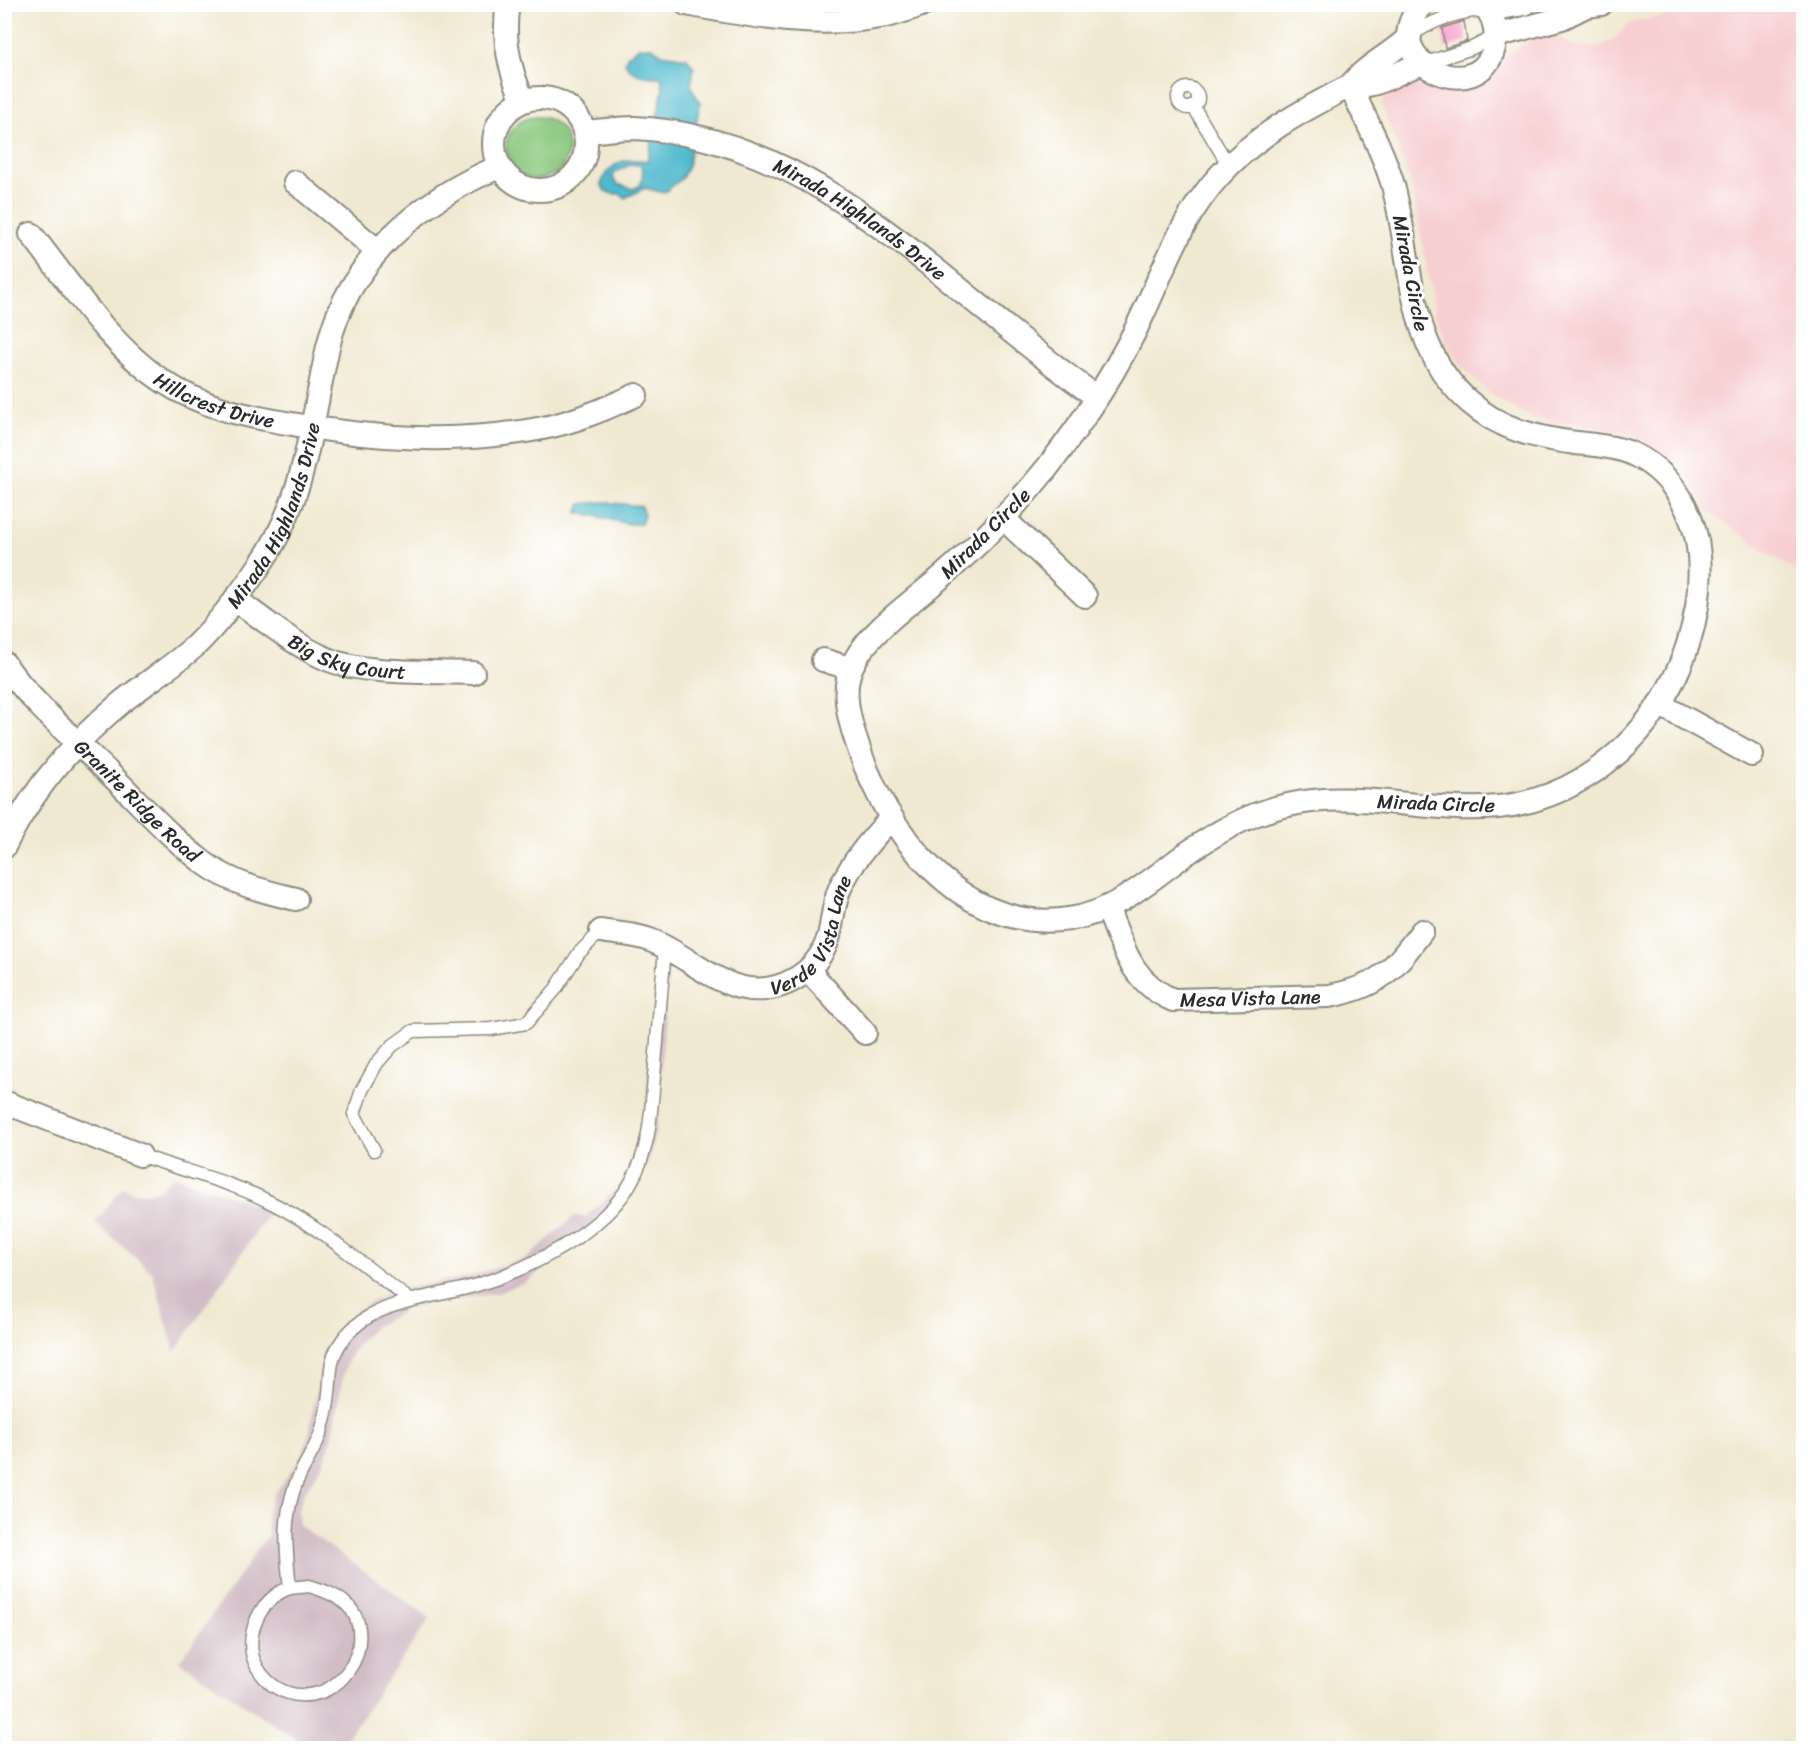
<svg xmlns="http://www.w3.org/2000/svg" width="1808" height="1753" font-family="Sriracha,sans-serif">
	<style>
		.built { fill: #f7cfd2 }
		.industrial { fill: #d2bdc6 }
		.green { fill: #89c77d; stroke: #5a7954; stroke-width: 1.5 }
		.water { fill: #50bacd; stroke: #3e727c; stroke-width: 1.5; fill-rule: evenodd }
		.building { fill: #f6a4cd }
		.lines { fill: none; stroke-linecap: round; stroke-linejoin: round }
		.lane-casing { stroke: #8e8a7e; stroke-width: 15 }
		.street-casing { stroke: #8e8a7e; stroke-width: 26 }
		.lane { stroke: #fff; stroke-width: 12 }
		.street { stroke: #fff; stroke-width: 22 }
		.labels { text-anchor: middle; stroke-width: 6; stroke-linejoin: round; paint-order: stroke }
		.street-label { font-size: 20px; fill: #2b2b2b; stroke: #fff }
	</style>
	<rect width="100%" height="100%" fill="#fff"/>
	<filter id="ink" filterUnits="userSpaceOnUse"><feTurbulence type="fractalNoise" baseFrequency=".0167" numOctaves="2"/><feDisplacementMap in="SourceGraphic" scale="12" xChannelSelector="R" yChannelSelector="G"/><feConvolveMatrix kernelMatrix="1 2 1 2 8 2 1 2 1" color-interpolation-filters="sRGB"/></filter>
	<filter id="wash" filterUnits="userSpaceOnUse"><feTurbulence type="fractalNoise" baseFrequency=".008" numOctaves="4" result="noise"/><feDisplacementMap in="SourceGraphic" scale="24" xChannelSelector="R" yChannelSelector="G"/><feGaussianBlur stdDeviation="1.35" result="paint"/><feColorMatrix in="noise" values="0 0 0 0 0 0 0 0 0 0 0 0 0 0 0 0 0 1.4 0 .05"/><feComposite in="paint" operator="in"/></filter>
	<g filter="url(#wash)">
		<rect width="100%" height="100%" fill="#f0e9d1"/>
		<!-- built -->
		<path class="built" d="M 1733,5 L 1803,5 L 1803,577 L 1708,511 L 1691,481 L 1666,455 L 1635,437 L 1605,429 L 1552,422 L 1524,414 L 1490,394 L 1463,368 L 1447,344 L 1435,314 L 1411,183 L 1382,106 L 1385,96 L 1398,88 L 1420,85 L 1455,90 L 1475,85 L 1489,76 L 1510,52 L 1534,38 L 1556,34 L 1572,45 L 1596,48 L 1611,42 L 1628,24 L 1636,21 Z"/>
		<!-- industrial -->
		<path class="industrial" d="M 657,964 L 668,970 L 657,1126 L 647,1164 L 629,1196 L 607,1220 L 525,1283 L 497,1293 L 410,1307 L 374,1327 L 360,1341 L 349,1358 L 344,1372 L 329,1448 L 321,1467 L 304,1493 L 298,1510 L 299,1525 L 430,1618 L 340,1748 L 309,1748 L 180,1661 L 268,1534 L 267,1513 L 274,1494 L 300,1459 L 308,1439 L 322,1361 L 329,1342 L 340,1326 L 354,1312 L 393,1291 L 473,1275 L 526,1259 L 574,1216 L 585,1217 L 618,1188 L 632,1164 L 644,1125 Z
			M 174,1176 L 271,1210 L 175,1352 L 152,1272 L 95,1223 L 123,1187 L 133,1192 L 147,1193 L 159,1189 Z"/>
		<!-- green -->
		<path class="green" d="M506 148a31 31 0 1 1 62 0a31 31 0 1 1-62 0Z"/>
		<!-- water -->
		<path class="water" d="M 639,47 L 652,47 L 662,54 L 687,58 L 694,68 L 691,86 L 700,103 L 688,166 L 682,178 L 664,193 L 645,188 L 625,198 L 618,193 L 615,195 L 605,191 L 601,184 C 610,162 625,157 647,161 L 663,90 L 661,77 C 646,77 634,77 625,63 L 627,56 ZM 632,164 L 640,165 L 643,169 L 641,185 L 633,189 L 617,184 L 613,178 L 615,172 Z
			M 604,502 L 641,506 L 644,515 L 641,524 C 619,526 600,513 577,514 L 581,504 Z"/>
		<g id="blocks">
			<!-- building -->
			<path class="building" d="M 1464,21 L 1467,41 L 1445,48 L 1442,28 Z"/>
		</g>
	</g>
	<g filter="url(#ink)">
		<use href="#blocks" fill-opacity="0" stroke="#8e8a7e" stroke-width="1.5"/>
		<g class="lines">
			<defs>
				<path id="lane" d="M 1410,36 C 1434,19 1458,11 1488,10
					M 1423,64 L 1472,48 L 1496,36
					M1178 98a10 10 0 1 1 20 0a10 10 0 1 1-20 0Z
					M 1193,106 L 1229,166
					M 374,1150 L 354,1114 L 362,1090 L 377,1063 L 392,1046 L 413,1031 L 491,1029 L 526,1023 L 555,990 L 579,953 L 601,931
					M 140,1155 C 183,1171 229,1181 270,1202 C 321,1227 365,1267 410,1300
					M 309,1586 C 322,1590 335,1594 346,1604 C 365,1620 362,1653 348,1671 C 325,1704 278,1704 257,1667 C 241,1639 260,1597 290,1588 C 296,1587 303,1587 309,1586 Z
					M 290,1588 C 286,1551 282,1517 297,1481 C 304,1464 315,1450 321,1432 C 325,1419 328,1406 329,1393 C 331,1379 329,1366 335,1353 C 360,1299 429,1300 477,1285 C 529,1269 603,1232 630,1184 C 652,1147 651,1106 655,1065 C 658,1026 662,987 665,947"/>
				<g id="street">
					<path d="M 508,4 C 502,38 509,69 523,100"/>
					<path d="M 686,4 C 751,16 814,29 880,17 C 895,15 910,9 924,4"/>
					<path d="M 1423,4 C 1369,59 1483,114 1495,43 C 1497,29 1493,15 1483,4"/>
					<path d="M 1488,10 L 1524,4"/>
					<path d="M 1496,36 L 1562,18 L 1586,6 L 1601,4"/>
					<path d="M 1350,86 C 1365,118 1382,149 1392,182 C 1414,258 1404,344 1468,401 C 1499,429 1536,438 1576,443 C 1594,445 1612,446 1628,452 C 1670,469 1695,511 1699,555 C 1708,673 1620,795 1498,807 C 1428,814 1358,789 1288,805 C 1249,813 1215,833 1183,856 C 1148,882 1113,913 1069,919 C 962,935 884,831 856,740 C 848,716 841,687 853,664 C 868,631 919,597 946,573 C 983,541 1016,506 1047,468 C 1084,421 1119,367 1144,312 C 1166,264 1183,215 1220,175 C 1255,136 1303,110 1350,86 Z"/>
					<path d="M 1350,86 C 1366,65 1391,55 1410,36"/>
					<path d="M 1350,86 C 1378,89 1396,71 1422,64"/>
					<circle cx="540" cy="144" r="46"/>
					<path id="s1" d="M 585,132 C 601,131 618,128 635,128 C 823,137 952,297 1097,397"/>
					<path d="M 295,182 L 378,251"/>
					<path id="s2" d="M 31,234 C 70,283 108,344 161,380 C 202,408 249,417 298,425 C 378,439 457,444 538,429 C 572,423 605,409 636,395"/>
					<path d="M 1003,518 L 1085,596"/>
					<path id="s3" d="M 235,599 C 264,620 294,645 327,659 C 364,675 432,671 473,673"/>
					<path d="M 823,660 L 849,668"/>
					<path id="s4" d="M 4,663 C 33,705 75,739 111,775 C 142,805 172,840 207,865 C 234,884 265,892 296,899"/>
					<path d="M 1659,704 L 1752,755"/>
					<path id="s5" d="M 4,847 C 33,788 73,742 123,701 C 147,682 173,666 195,646 C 220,622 241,593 260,565 C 306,499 311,423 328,347 C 347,261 421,199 499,167"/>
					<path id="s6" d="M 1107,907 C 1123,947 1131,982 1173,1000 L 1329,996 C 1379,987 1393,970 1422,931"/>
					<path id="s7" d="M 601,931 C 617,934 635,934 650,940 C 681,952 707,978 739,987 C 777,997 818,974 829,936 C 833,920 833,904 840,888 C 852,861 872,839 891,818"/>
					<path d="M 809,971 L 865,1033"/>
					<path d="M 4,1102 L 140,1155"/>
				</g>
			</defs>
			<!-- lane casing -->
			<use href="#lane" class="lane-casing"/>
			<!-- street casing -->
			<use href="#street" class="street-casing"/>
			<!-- lane -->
			<use href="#lane" class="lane"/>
			<!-- street -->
			<use href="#street" class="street"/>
		</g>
	</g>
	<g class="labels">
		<!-- street labels -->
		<g class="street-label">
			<text dy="7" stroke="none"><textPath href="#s1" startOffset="297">Mirada Highlands Drive</textPath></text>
			<text transform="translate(1411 273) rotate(79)" y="7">Mirada Circle</text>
			<text dy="7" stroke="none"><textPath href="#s2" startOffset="254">Hillcrest Drive</textPath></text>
			<text dy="7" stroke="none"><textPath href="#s5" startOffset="436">Mirada Highlands Drive</textPath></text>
			<text transform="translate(985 533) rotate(-45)" y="7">Mirada Circle</text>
			<text dy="7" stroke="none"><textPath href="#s3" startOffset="129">Big Sky Court</textPath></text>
			<text dy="7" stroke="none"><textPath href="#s4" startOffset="192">Granite Ridge Road</textPath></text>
			<text transform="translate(1436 803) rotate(2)" y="7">Mirada Circle</text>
			<text dy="7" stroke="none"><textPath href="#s7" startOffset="255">Verde Vista Lane</textPath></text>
			<text dy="7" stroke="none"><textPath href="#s6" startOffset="195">Mesa Vista Lane</textPath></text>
		</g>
	</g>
	<!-- margin -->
	<rect width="1808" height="1753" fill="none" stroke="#fff" stroke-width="24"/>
</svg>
